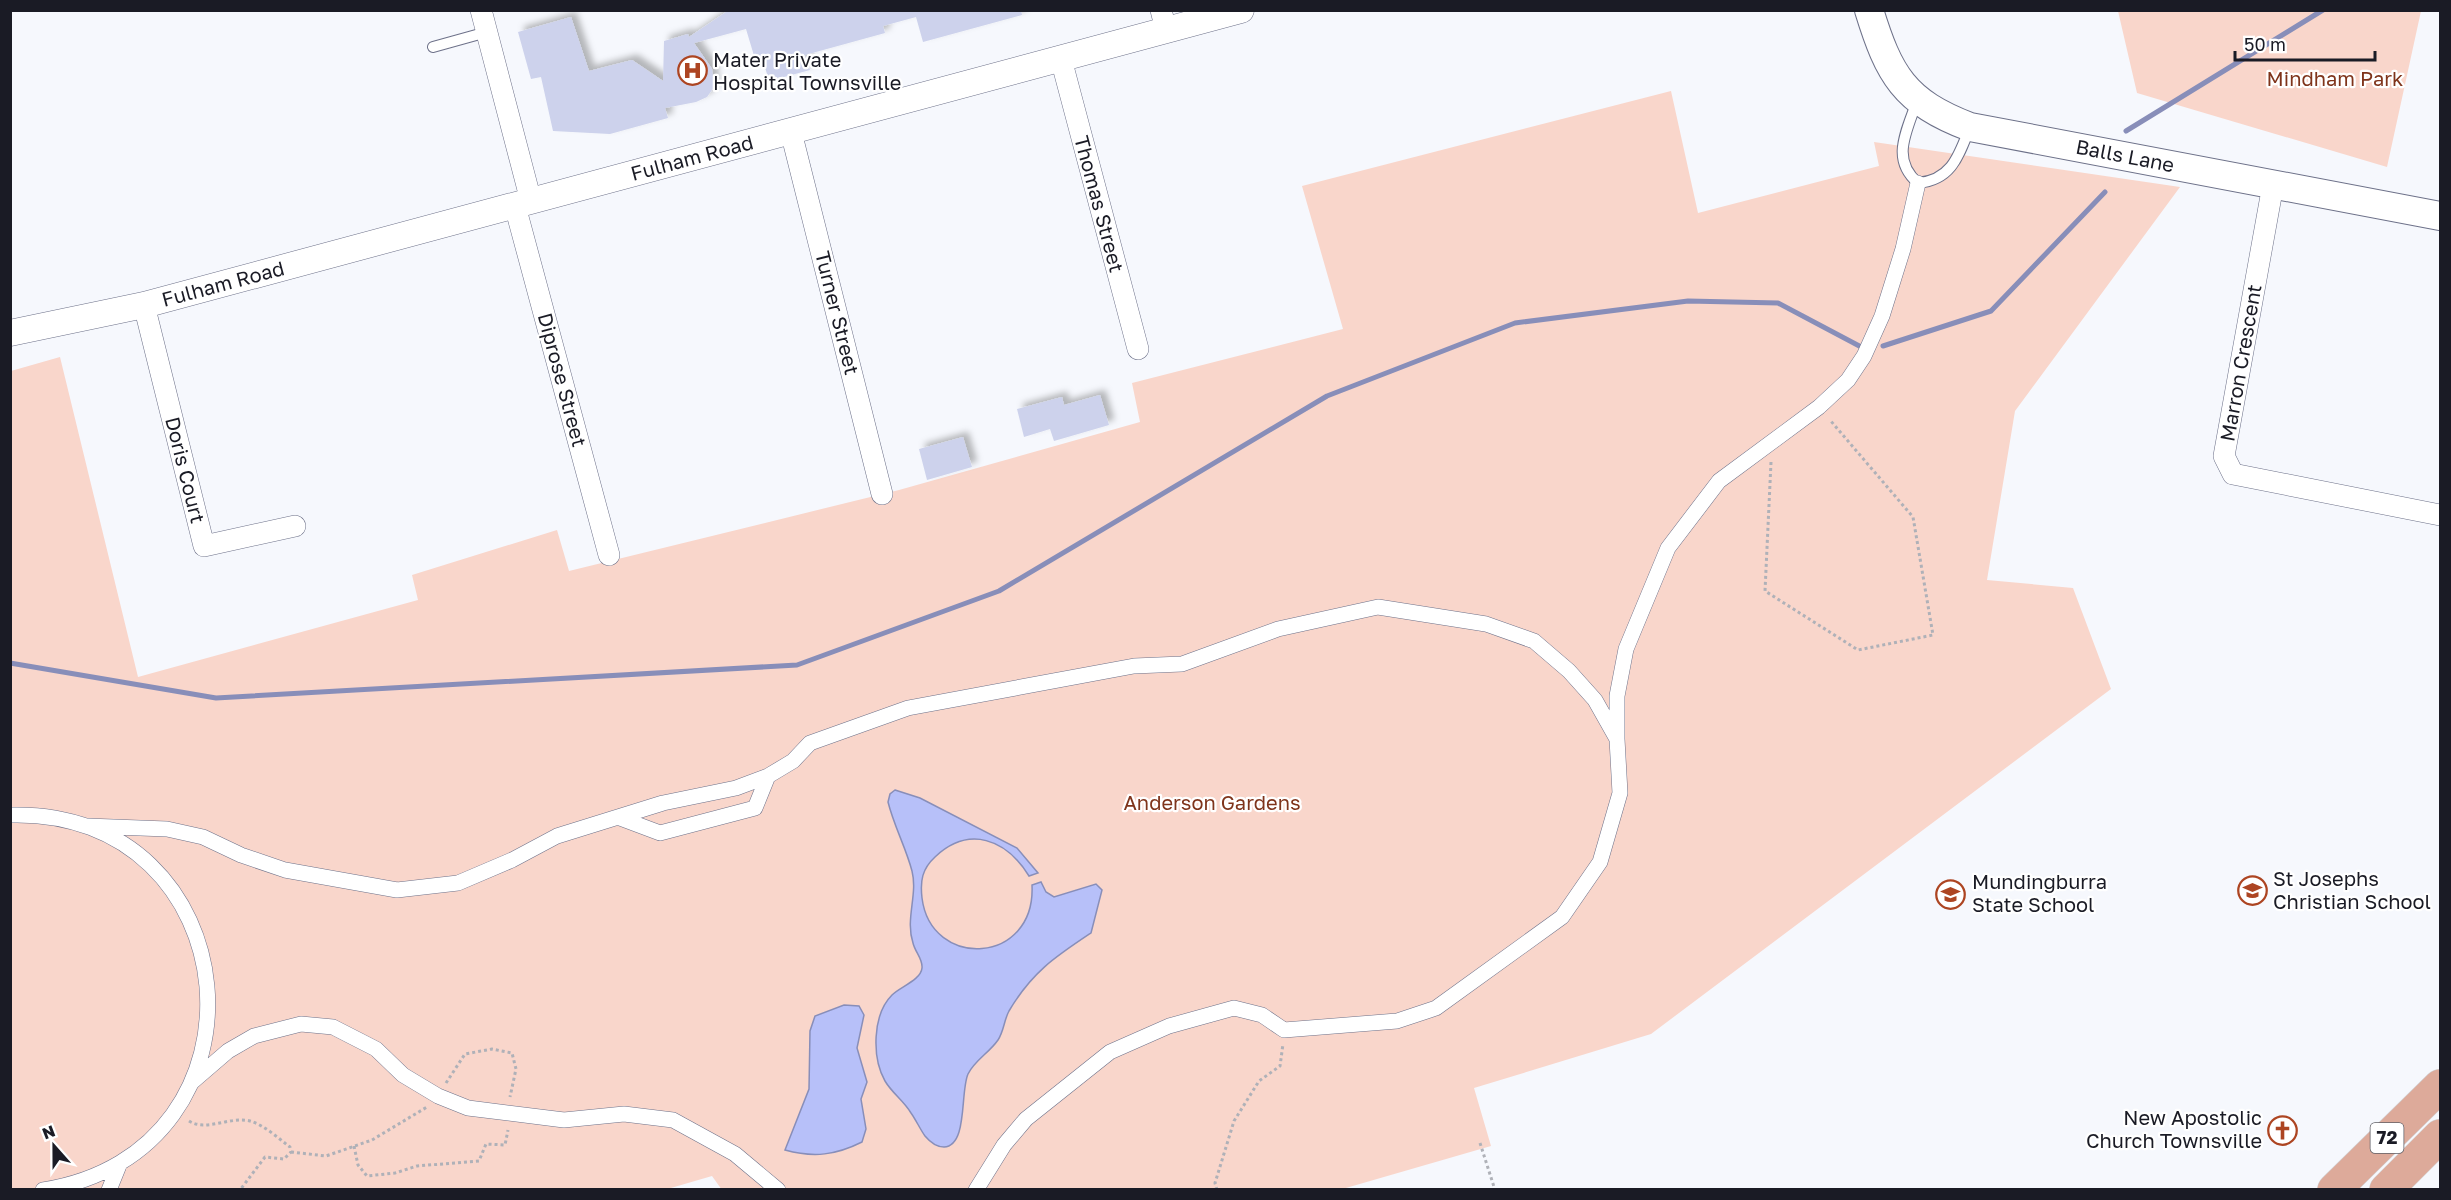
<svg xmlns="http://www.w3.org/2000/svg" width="2451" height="1200" font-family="'Golos Text',sans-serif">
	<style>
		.green { fill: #f9d6cb }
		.water { fill: #b7c0f9; stroke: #888eb9; stroke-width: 1.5 }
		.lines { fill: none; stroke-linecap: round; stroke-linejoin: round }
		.stream { stroke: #888eb9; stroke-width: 5 }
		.building { fill: #cdd2ec; filter: url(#shadow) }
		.service-casing { stroke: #6d7189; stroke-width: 12 }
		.pedestrian-casing { stroke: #6d7189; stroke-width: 16 }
		.minor-casing { stroke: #6d7189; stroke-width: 22 }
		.tertiary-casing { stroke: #6d7189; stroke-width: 27 }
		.secondary-casing { stroke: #6d7189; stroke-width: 30 }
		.primary-casing { stroke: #d1d1d3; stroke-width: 34 }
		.path { stroke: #afb1b8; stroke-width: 3; stroke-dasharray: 3 3; stroke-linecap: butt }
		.service { stroke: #fff; stroke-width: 10 }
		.pedestrian { stroke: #fff; stroke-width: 15 }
		.minor { stroke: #fff; stroke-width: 21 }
		.tertiary { stroke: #fff; stroke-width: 26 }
		.secondary { stroke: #fff; stroke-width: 28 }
		.primary { stroke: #ddaa9a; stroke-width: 33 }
		.labels { text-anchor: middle; stroke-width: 4.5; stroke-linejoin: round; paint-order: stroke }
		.shield { fill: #fff; stroke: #5f5f66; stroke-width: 1.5 }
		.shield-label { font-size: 18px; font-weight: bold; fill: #1a1b25 }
		.poi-label { font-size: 20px; fill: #1a1b25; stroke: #fff; text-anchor: start }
		.park-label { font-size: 20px; fill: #7f341b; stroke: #fff }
		.street-label { font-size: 20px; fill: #1a1b25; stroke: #fff }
	</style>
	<defs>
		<filter id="shadow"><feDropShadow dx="5.5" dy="-5.5" stdDeviation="3" flood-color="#0004"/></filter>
	</defs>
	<rect width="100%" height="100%" fill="#f6f8fd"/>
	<!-- green -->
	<path class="green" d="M 2118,11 L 2421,11 L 2387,167 L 2137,93 Z
		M 1671,91 L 1698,213 L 1879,166 L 1874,142 L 2180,187 L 2015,411 L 1987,580 L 2073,588 L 2111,689 L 1651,1034 L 1474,1088 L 1491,1146 L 1339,1190 L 722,1190 L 712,1176 L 664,1190 L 11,1190 L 11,371 L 60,357 L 138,677 L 418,600 L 412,575 L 557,530 L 569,571 L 899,490 L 1140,422 L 1132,383 L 1343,329 L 1302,186 Z"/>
	<!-- water -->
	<path class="water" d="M 895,790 L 920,798 L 1017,848 L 1038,873 L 1029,876 C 1006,839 969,825 935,857 C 922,869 920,881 922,898 C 931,970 1036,965 1032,885 L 1041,882 L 1046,892 L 1054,897 L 1096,884 L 1102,890 L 1091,933 C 1055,957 1032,972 1009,1011 C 1004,1020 1004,1031 998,1040 C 989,1053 975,1060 968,1074 C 960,1092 968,1146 944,1147 C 937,1147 930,1142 925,1136 C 920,1129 916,1120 911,1113 C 904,1101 892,1093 885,1081 C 872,1058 872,1015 892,995 C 900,987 921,980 922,968 C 923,959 915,952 913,943 C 905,919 918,895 912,871 C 906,848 894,826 888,802 L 890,794 Z
		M 844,1005 L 859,1006 L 864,1015 L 857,1048 L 867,1082 L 861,1099 L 866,1129 L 862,1142 C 836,1155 814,1158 785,1150 L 809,1089 L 810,1031 L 815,1016 Z"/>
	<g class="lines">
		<!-- stream -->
		<path class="stream" d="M 2126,131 L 2323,10
			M 1883,346 L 1991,311 L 2105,192
			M 10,663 L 216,698 L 797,665 L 999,591 L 1327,396 L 1515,323 L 1688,301 L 1778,303 L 1865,349"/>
	</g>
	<!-- building -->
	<path class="building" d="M 729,10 L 1021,10 L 1022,15 L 923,42 L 916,17 L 883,26 L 885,33 L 805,55 L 810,70 L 769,81 L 762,57 L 755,59 L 746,29 L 694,43 L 712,69 L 714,87 L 707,97 L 696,102 L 665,108 L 668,118 L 610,134 L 553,131 L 541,77 L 531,79 L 518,32 L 571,17 L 589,71 L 632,60 L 663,81 L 664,41 L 688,34 L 689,37 Z
		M 1100,395 L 1109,425 L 1054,441 L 1050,429 L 1024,437 L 1017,409 L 1062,397 L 1064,405 Z
		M 963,437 L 972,467 L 927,480 L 919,449 Z"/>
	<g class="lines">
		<defs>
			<path id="service" d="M 433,47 L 487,32
				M 1917,101 C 1907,131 1890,159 1918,183 C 1952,180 1959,155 1970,127"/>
			<path id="pedestrian" d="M 1617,739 L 1617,696 L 1626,649 L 1668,548 L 1719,481 L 1819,407 L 1848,380 L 1864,356 L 1882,316 L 1903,249 L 1918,183
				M 10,815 C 251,808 283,1152 43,1190
				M 620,818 L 660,833 L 755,808 L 768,776
				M 87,826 L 167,829 L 203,837 L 241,855 L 285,870 L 397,890 L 458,883 L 512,860 L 557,836 L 663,803 L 736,788 L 768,776 L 793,761 L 810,743 L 908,708 L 1134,666 L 1182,664 L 1278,629 L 1378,607 L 1486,624 L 1534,641 L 1569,671 L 1595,700 L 1617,739 L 1620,793 L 1600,862 L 1562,917 L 1436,1008 L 1397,1021 L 1284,1030 L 1262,1015 L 1234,1008 L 1169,1026 L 1110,1052 L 1026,1119 L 1004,1145 L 976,1190
				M 192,1082 L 228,1051 L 254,1036 L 301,1024 L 333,1027 L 376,1049 L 403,1075 L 438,1096 L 468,1108 L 564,1120 L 624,1114 L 673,1120 L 735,1154 L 778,1190
				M 109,1190 L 120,1163"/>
			<path id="minor" d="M 481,10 L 531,201
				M 1161,10 L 1166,30
				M 1061,59 L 1138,349
				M 791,132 L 882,494
				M 2273,185 L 2224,456 L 2233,474 L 2440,515
				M 515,206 L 609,555
				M 144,305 L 204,546 L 295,526"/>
			<path id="tertiary" d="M 10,333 L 144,305 L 1241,10"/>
			<path id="secondary" d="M 1869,10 C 1889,75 1904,102 1970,127 L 2440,216"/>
			<path id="primary" d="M 2334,1190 L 2440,1086
				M 2386,1190 L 2440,1136"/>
		</defs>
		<!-- service casing -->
		<use href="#service" class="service-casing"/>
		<!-- pedestrian casing -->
		<use href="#pedestrian" class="pedestrian-casing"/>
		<!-- minor casing -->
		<use href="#minor" class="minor-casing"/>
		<!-- tertiary casing -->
		<use href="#tertiary" class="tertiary-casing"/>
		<!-- secondary casing -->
		<use href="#secondary" class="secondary-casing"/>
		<!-- primary casing -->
		<use href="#primary" class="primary-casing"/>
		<!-- path -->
		<path class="path" d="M 1771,462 L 1765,591 L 1858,650 L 1933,635 L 1913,517 L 1830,420
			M 446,1083 L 465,1054 L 492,1049 L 512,1053 L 516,1069 L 510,1097
			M 189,1121 C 206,1132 230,1116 250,1121 C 264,1125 278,1138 290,1147 L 291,1152 L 284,1159 L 265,1157 L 240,1190
			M 1480,1143 L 1495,1190
			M 354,1146 L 358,1165 L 367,1176 L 395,1173 L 417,1166 L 479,1161 L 486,1144 L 505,1145 L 508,1130
			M 291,1152 L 326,1156 L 372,1140 L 427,1107
			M 1217,1190 L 1215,1183 L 1234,1121 L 1259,1081 L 1280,1066 L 1283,1044
			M 2440,1190 L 2440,1189"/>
		<!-- service -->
		<use href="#service" class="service"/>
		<!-- pedestrian -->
		<use href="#pedestrian" class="pedestrian"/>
		<!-- minor -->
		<use href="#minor" class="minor"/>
		<!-- tertiary -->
		<use href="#tertiary" class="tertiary"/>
		<!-- secondary -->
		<use href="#secondary" class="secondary"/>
		<!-- primary -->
		<use href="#primary" class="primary"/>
	</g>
	<!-- icons -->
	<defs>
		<symbol id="hospital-ring" viewBox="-11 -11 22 22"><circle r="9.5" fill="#fff" stroke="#ad4522" stroke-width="1.5"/><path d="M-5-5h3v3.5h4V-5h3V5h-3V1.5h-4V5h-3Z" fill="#ad4522"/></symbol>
		<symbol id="school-ring" viewBox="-11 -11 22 22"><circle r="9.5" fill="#fff" stroke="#ad4522" stroke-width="1.5"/><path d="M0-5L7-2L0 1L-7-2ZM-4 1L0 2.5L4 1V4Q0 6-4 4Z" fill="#ad4522"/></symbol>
		<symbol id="church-ring" viewBox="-11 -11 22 22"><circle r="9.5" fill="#fff" stroke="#ad4522" stroke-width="1.5"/><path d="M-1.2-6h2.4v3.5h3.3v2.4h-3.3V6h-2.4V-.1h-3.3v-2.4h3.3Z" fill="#ad4522"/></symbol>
	</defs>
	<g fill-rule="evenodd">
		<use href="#hospital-ring" x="676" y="54" width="33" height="33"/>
		<use href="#school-ring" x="2236" y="874" width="33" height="33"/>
		<use href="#school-ring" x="1934" y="878" width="33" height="33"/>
		<use href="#church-ring" x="2266" y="1114" width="33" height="33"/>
	</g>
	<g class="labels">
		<!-- shield labels -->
		<rect class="shield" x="2370.5" y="1123" width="33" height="30" rx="4.5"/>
		<g class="shield-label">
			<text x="2387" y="1144">72</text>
		</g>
		<!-- poi labels -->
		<g class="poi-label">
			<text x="713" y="67">Mater Private<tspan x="713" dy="23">Hospital Townsville</tspan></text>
			<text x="2273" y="886">St Josephs<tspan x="2273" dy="23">Christian School</tspan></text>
			<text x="1972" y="889">Mundingburra<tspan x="1972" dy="23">State School</tspan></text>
			<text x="2262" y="1125" text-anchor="end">New Apostolic<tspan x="2262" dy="23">Church Townsville</tspan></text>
		</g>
		<!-- park labels -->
		<g class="park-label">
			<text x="2335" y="86">Mindham Park</text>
			<text x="1212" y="810">Anderson Gardens</text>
		</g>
		<!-- street labels -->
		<g class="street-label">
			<text transform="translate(2125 156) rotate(11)" y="7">Balls Lane</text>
			<text transform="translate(692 158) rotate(-15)" y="7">Fulham Road</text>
			<text transform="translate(1099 204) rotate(75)" y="7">Thomas Street</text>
			<text transform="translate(223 284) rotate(-15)" y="7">Fulham Road</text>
			<text transform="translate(837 313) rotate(76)" y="7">Turner Street</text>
			<text transform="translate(2241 363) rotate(-80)" y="7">Marron Crescent</text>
			<text transform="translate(562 380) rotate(75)" y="7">Diprose Street</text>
			<text transform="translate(185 470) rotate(76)" y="7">Doris Court</text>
		</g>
	</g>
	<!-- border -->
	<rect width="2451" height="1200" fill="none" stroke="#1a1b25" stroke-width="24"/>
	<!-- north arrow -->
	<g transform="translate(54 1146) rotate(339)" stroke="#ffffff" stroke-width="4.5" paint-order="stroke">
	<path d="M0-4.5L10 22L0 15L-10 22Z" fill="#1a1b25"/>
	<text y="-9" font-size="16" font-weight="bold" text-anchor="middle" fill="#1a1b25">N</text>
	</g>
	<!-- scale -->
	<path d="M2235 51v9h140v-9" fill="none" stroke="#1a1b25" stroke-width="3"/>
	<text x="2244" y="51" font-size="18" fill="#1a1b25" stroke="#ffffff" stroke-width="4.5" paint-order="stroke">50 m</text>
</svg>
